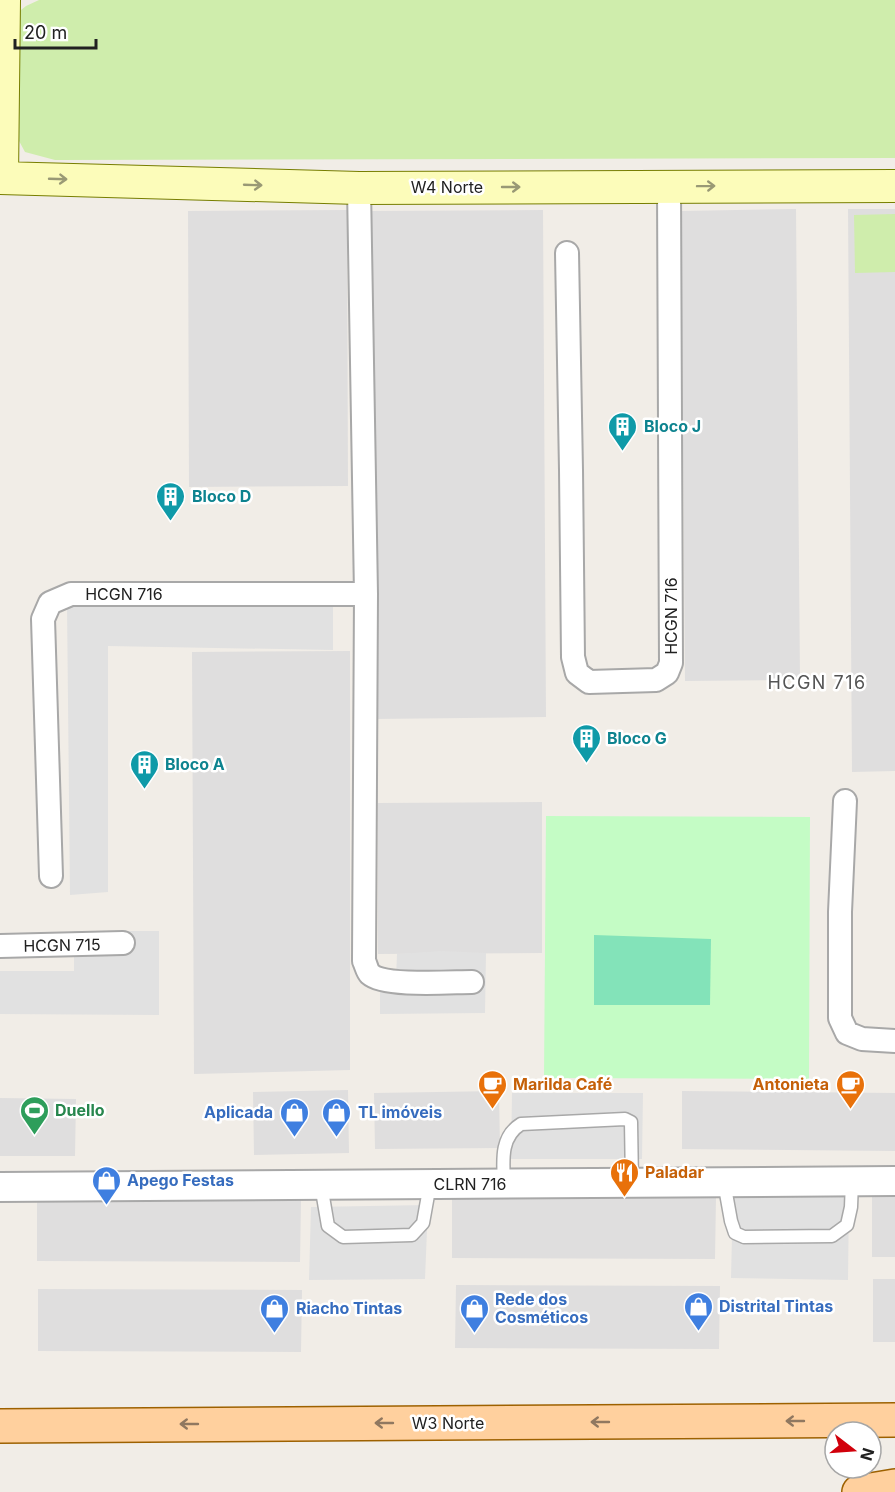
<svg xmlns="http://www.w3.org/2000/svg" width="895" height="1492" font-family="Inter,sans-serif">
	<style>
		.residential { fill: #dfdede }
		.grass { fill: #cfedac }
		.park { fill: #c4fcc5 }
		.pitch { fill: #83e3b9 }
		.parking { fill: #e1e1e1 }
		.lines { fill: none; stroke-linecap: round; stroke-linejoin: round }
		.service-casing { stroke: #a8a8a8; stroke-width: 15 }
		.minor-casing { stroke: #a8a8a8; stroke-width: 26 }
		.tertiary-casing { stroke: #a8a8a8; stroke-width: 32 }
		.secondary-casing { stroke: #777e01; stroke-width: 34 }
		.primary-casing { stroke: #9d6100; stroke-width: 36 }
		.service { stroke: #fff; stroke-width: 12 }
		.minor { stroke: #fff; stroke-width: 22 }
		.tertiary { stroke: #fff; stroke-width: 28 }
		.secondary { stroke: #fcfcba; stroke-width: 32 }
		.primary { stroke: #ffd09e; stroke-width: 33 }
		.oneway { stroke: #999975 }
		.oneway2 { stroke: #907860 }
		.labels { text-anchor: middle; stroke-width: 5; stroke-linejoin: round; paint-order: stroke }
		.street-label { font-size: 16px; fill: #212121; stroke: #fff }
		.culture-label { font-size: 16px; font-weight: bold; fill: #0d838f; stroke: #fff; text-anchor: start }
		.food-label { font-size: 16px; font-weight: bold; fill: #c56008; stroke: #fff; text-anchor: start }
		.leisure-label { font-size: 16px; font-weight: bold; fill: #27864d; stroke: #fff; text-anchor: start }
		.shop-label { font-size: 16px; font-weight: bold; fill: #366cbe; stroke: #fff; text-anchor: start }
		.neighbourhood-label { font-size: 18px; letter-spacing: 1.5px; fill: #545454; stroke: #fff }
	</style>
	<rect width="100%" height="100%" fill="#f1ede7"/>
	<!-- residential -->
	<path class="residential" d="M 796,209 L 800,680 L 685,681 L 681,211 Z
		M 848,209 L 895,209 L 895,771 L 852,772 Z
		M 347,210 L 348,486 L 189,487 L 188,211 Z
		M 543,210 L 546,717 L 374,719 L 371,211 Z
		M 350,651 L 350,1070 L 194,1074 L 192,652 Z
		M 542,802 L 542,953 L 378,954 L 378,803 Z
		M 348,1090 L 349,1153 L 254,1155 L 253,1092 Z
		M 499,1091 L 500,1148 L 375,1149 L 374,1093 Z
		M 682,1091 L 895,1093 L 895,1151 L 682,1149 Z
		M 0,1098 L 76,1099 L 75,1156 L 0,1156 Z
		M 872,1194 L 895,1194 L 895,1257 L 872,1257 Z
		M 452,1196 L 716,1197 L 715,1259 L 452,1258 Z
		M 37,1198 L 301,1199 L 300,1262 L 37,1261 Z
		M 873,1279 L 895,1279 L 895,1342 L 873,1342 Z
		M 456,1285 L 720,1286 L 719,1349 L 455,1348 Z
		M 38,1289 L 302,1290 L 301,1352 L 38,1351 Z"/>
	<!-- grass -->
	<path class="grass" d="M 39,0 L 895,0 L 895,158 L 55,160 L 25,152 L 18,139 L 16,14 L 26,6 Z
		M 895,214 L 895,272 L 855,273 L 854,215 Z"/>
	<!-- park -->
	<path class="park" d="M 546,816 L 810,817 L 809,1079 L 544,1078 Z"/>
	<!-- pitch -->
	<path class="pitch" d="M 594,935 L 711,939 L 710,1005 L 594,1005 Z"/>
	<!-- parking -->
	<path class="parking" d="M 67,604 L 333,604 L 333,650 L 108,646 L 108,892 L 70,895 Z
		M 74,931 L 159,931 L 159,1015 L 0,1014 L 0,971 L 74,971 Z
		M 442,951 L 486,953 L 485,1013 L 380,1014 L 380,989 L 396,979 L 397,954 Z
		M 512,1093 L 643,1093 L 642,1159 L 511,1159 Z
		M 733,1195 L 849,1197 L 848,1280 L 731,1278 Z
		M 428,1205 L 425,1279 L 309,1280 L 311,1207 Z"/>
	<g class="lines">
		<defs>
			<path id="service" d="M 724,1182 L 731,1221 L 735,1233 L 744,1237 L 832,1236 L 847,1225 L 851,1207 L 852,1181
				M 504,1183 C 503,1161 500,1137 521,1124 L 625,1119 L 631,1122 L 632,1183
				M 321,1185 L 328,1226 L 343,1237 L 412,1235 L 423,1223 L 430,1184"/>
			<path id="minor" d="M 359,188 L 366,594 L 364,961 C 366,965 367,971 370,974 C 384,987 451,982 472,982
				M 567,253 L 571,470 L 573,657 L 577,673 L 589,682 L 656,680 L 667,673 L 671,663 L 669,186
				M 845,801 L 840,912 L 840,1018 L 847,1033 L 862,1039 L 895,1041
				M 51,876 L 43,619 L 50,603 L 71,594 L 366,594
				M 0,946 L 123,943"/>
			<path id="tertiary" d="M 0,1187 L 895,1181"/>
			<path id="secondary" d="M 0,178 L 359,188 L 895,186
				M 2,178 L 4,0"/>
			<path id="primary" d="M 0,1426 L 895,1420
				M 859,1492 L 895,1486"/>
		</defs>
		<!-- service casing -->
		<use href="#service" class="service-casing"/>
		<!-- minor casing -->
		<use href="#minor" class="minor-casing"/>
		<!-- tertiary casing -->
		<use href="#tertiary" class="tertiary-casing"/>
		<!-- secondary casing -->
		<use href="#secondary" class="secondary-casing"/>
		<!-- primary casing -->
		<use href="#primary" class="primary-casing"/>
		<!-- service -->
		<use href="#service" class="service"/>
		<!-- minor -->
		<use href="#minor" class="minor"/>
		<!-- tertiary -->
		<use href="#tertiary" class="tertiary"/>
		<!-- secondary -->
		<use href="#secondary" class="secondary"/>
		<!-- primary -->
		<use href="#primary" class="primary"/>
	</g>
	<!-- one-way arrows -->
	<defs><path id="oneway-shaft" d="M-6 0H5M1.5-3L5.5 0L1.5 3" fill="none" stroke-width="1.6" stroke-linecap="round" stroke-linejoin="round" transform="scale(1.5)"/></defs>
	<g class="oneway">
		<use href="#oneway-shaft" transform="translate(58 179) rotate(2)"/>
		<use href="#oneway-shaft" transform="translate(253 185) rotate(2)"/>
		<use href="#oneway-shaft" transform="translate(706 186) rotate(-1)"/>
		<use href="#oneway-shaft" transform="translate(511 187)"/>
	</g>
	<g class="oneway2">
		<use href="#oneway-shaft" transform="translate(795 1421) rotate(180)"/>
		<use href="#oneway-shaft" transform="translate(600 1422) rotate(180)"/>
		<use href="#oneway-shaft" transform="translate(384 1423) rotate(180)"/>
		<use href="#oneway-shaft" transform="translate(189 1424) rotate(180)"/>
	</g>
	<!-- icons -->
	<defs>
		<symbol id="building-pin" viewBox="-11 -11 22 30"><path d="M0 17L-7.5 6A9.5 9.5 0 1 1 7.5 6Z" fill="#0f9aa8" stroke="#fff"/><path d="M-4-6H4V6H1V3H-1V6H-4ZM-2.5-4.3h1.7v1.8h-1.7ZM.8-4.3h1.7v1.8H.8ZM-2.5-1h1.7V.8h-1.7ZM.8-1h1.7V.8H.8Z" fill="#fff"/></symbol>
		<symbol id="cafe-pin" viewBox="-11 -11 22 30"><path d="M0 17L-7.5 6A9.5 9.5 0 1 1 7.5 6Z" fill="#e8710a" stroke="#fff"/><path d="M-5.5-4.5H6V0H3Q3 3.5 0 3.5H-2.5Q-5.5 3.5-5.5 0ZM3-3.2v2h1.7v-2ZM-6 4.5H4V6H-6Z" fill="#fff"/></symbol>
		<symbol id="stadium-pin" viewBox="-11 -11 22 30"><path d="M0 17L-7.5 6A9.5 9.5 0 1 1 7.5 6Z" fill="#2e9e5b" stroke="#fff"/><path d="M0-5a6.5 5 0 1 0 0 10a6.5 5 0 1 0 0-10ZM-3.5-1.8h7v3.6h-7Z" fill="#fff"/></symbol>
		<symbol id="shop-pin" viewBox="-11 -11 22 30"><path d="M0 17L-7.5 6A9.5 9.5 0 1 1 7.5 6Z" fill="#3f7fe0" stroke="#fff"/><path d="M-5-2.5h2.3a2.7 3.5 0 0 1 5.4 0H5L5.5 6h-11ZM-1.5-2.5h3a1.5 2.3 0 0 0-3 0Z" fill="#fff"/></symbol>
		<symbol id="restaurant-pin" viewBox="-11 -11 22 30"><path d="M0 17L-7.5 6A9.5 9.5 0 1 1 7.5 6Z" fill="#e8710a" stroke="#fff"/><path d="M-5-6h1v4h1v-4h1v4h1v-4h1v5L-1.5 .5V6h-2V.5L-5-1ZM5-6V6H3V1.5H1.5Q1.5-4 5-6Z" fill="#fff"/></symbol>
	</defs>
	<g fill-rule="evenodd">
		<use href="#building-pin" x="606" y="410" width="33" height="45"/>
		<use href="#building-pin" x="154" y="480" width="33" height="45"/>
		<use href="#building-pin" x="570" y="722" width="33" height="45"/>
		<use href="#building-pin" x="128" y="748" width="33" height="45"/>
		<use href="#cafe-pin" x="476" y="1068" width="33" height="45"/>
		<use href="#cafe-pin" x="834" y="1068" width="33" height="45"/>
		<use href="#stadium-pin" x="18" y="1094" width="33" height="45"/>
		<use href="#shop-pin" x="278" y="1096" width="33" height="45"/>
		<use href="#shop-pin" x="320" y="1096" width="33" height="45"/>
		<use href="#restaurant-pin" x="608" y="1156" width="33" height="45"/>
		<use href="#shop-pin" x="90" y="1164" width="33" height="45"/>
		<use href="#shop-pin" x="682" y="1290" width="33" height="45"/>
		<use href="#shop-pin" x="258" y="1292" width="33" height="45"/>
		<use href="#shop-pin" x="458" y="1292" width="33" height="45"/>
	</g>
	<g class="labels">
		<!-- street labels -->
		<g class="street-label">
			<text x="447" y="193">W4 Norte</text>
			<text x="124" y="600">HCGN 716</text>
			<text transform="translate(671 616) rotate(-90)" y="6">HCGN 716</text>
			<text transform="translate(62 945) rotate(-1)" y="6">HCGN 715</text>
			<text x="470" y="1190">CLRN 716</text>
			<text x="448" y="1429">W3 Norte</text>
		</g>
		<!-- culture labels -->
		<g class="culture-label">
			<text x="644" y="432">Bloco J</text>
			<text x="192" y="502">Bloco D</text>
			<text x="607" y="744">Bloco G</text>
			<text x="165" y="770">Bloco A</text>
		</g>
		<!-- food labels -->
		<g class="food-label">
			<text x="513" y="1090">Marilda Café</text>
			<text x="829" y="1090" text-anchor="end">Antonieta</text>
			<text x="645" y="1178">Paladar</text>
		</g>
		<!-- leisure labels -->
		<g class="leisure-label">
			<text x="55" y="1116">Duello</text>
		</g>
		<!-- shop labels -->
		<g class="shop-label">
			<text x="273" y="1118" text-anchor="end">Aplicada</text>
			<text x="358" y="1118">TL imóveis</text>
			<text x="127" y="1186">Apego Festas</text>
			<text x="495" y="1305">Rede dos<tspan x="495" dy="18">Cosméticos</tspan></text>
			<text x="719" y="1312">Distrital Tintas</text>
			<text x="296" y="1314">Riacho Tintas</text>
		</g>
		<!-- neighbourhood labels -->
		<g class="neighbourhood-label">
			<text x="817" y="689">HCGN 716</text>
		</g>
	</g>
	<!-- north arrow -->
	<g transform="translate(853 1450) rotate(107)"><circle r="28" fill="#ffffff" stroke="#a6a6a6" stroke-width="1.5"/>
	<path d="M0-4.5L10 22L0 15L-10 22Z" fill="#d1000b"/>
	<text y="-9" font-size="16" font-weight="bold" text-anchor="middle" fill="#212121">N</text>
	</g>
	<!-- scale -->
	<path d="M15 39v9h81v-9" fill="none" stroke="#212121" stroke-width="3"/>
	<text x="24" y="39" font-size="18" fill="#212121" stroke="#ffffff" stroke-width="4.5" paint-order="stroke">20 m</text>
</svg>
